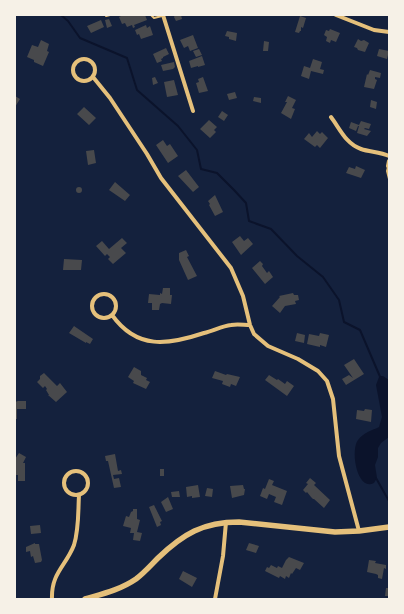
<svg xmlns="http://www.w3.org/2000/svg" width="404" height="614" font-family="'IBM Plex Sans',sans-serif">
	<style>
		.water { fill: #0b132b }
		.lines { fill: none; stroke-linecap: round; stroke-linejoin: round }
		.stream { stroke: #0b132b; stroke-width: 2 }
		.building { fill: #48494c }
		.service { stroke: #e5c07b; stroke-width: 2 }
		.minor { stroke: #e5c07b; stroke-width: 4 }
		.tertiary { stroke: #e5c07b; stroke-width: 5.5 }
	</style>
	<rect width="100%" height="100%" fill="#14213d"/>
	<!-- water -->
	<path class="water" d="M 381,376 L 383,376 L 389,380 L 389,437 L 381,443 L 378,448 L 378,457 L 375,465 L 377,478 L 374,483 C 357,492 350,450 358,440 C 364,432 371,431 379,427 L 382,417 L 376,385 L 379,377 Z"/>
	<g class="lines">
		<!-- stream -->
		<path class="stream" d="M 61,15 L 68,21 L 80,38 L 127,58 L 137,90 L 178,126 L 197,150 L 201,169 L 217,173 L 234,190 L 246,203 L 249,221 L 271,229 L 297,256 L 323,277 L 339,300 L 344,322 L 360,330 L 381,379
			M 376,478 L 389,501"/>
	</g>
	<!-- building -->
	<path class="building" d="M 123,15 L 145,15 L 147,20 L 134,25 L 135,27 L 133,28 L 132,25 L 127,27 L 125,23 L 122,24 L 119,17 Z
		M 175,15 L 181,15 L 182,19 L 176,21 L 174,17 Z
		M 300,16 L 306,18 L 303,28 L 301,27 L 301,31 L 300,31 L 299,33 L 295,32 Z
		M 109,19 L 112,26 L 107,28 L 105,20 Z
		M 101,20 L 104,27 L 91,33 L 87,26 Z
		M 146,25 L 147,28 L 150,26 L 153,35 L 141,39 L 139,34 L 137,35 L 135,30 Z
		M 330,29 L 340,33 L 336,42 L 331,40 L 330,43 L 326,41 L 327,37 L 324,35 L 326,30 L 329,31 Z
		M 227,31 L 237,33 L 236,41 L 229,39 L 229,37 L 225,36 Z
		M 193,35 L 198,48 L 190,51 L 188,46 L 184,48 L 180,40 Z
		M 358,39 L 361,41 L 364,40 L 369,43 L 365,52 L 358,50 L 357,48 L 354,47 Z
		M 41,40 L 49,44 L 47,51 L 49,52 L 43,66 L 34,62 L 34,60 L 27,57 L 32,45 L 38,47 Z
		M 264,41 L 269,42 L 268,51 L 263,51 Z
		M 166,48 L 169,54 L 163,57 L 163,58 L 161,59 L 162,61 L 157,63 L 153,54 Z
		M 199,49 L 202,55 L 196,57 L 193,51 Z
		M 379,49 L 389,51 L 387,59 L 377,56 Z
		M 202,56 L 205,65 L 198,67 L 198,66 L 191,68 L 189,61 Z
		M 313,59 L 322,62 L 320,69 L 324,70 L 323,74 L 311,71 L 309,79 L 301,76 L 304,66 L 310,68 Z
		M 174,62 L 175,67 L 173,69 L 163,71 L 161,65 Z
		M 370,70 L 381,73 L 380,78 L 375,77 L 375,79 L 377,80 L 374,89 L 364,87 L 367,74 L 368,75 Z
		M 155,77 L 158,83 L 153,85 L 152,78 Z
		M 203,77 L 208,91 L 199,93 L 196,83 L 199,82 L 198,79 Z
		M 174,80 L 178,95 L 167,97 L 164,82 Z
		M 235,92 L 237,98 L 229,100 L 227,94 Z
		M 15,96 L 20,99 L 15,107 Z
		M 288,96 L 296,100 L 292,108 L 295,109 L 291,119 L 281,113 L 287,102 L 285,102 Z
		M 254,97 L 261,98 L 261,103 L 253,101 Z
		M 371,100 L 377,102 L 376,109 L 370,107 Z
		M 84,107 L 96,118 L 89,125 L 77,114 Z
		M 222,111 L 228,115 L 224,121 L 218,117 Z
		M 209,120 L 217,127 L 214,130 L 216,132 L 210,138 L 200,129 Z
		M 361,121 L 371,124 L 369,129 L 365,128 L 364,129 L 371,131 L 367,136 L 357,133 L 359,126 L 358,126 L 356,131 L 349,128 L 351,122 L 359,125 Z
		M 317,131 L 320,134 L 322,132 L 328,138 L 320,148 L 317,145 L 315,147 L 304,139 L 309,133 L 312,137 Z
		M 163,140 L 167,146 L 170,144 L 178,156 L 168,163 L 156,145 Z
		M 94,150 L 96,163 L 88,165 L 86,151 Z
		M 356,166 L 365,170 L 361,178 L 346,173 L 349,167 L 355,169 Z
		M 186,170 L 199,187 L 193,192 L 178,176 Z
		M 115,182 L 130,195 L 125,201 L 109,190 Z
		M76 190a3 3 0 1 1 6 0a3 3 0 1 1-6 0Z
		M 215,195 L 223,212 L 215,216 L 209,205 L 210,204 L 208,201 Z
		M 240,236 L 244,241 L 248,238 L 253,244 L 241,255 L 232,242 Z
		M 122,238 L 127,243 L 121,248 L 126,253 L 113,264 L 108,259 L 110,257 L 107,254 L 105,256 L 96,246 L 102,241 L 109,249 Z
		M 186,250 L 189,256 L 187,257 L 197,276 L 188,280 L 179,260 L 179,253 Z
		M 64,259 L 82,260 L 81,270 L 63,270 Z
		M 260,261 L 263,264 L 262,266 L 267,273 L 269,271 L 273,277 L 265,284 L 252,268 Z
		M 163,288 L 170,288 L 170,295 L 172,295 L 171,304 L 162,303 L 160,304 L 159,310 L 152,310 L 152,303 L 148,303 L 149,294 L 160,295 L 160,293 L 162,294 Z
		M 293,293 L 294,295 L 298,295 L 299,300 L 295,301 L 296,304 L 285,306 L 280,313 L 272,306 L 280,297 L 279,296 Z
		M 74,326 L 93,339 L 90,344 L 86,342 L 86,343 L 69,333 Z
		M 297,333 L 305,335 L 304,343 L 295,341 Z
		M 320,333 L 329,335 L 326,347 L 320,345 L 320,347 L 307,344 L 309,334 L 319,336 Z
		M 354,359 L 364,374 L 346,385 L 342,379 L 349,375 L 353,378 L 344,365 Z
		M 134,367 L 141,371 L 141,375 L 147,378 L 146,380 L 150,382 L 146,389 L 133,383 L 134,381 L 128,377 Z
		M 215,371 L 226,375 L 227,374 L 240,377 L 236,386 L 231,384 L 230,387 L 222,384 L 223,381 L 212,378 Z
		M 44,373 L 57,386 L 60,383 L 67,392 L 56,402 L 48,395 L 49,395 L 46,390 L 47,389 L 45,386 L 43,388 L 37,382 L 40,379 L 40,376 Z
		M 269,375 L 277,380 L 278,379 L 285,384 L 287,381 L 294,386 L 287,396 L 265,380 Z
		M 18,401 L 26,401 L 26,409 L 17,409 L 17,419 L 15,419 L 15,402 Z
		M 365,409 L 372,410 L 371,422 L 356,419 L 357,410 L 364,411 Z
		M 19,453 L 26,457 L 23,463 L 25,463 L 25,481 L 18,481 L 18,475 L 16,475 L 15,459 Z
		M 115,454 L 118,471 L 121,470 L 122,474 L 113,475 L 114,479 L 119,478 L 121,487 L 114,488 L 108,461 L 106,461 L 105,456 Z
		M 160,469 L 164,469 L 164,476 L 160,476 Z
		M 310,478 L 316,483 L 314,485 L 330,500 L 324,508 L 314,499 L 313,499 L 311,497 L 307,492 L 306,493 L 303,490 L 308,484 L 306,483 Z
		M 269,479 L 274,481 L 272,485 L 287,491 L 282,505 L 274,502 L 276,497 L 269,494 L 267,499 L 260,496 L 263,488 L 265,489 Z
		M 198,485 L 200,497 L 192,498 L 192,496 L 187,497 L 186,487 Z
		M 243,485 L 244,489 L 245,489 L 244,495 L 232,498 L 230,486 Z
		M 207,488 L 213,489 L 212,497 L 205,496 Z
		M 179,491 L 180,497 L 172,497 L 171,492 Z
		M 168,497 L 173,509 L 166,512 L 161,502 Z
		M 154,505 L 162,521 L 160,522 L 161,525 L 157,527 L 149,507 Z
		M 133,509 L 137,509 L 137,519 L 140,520 L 137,532 L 142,533 L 140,541 L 133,540 L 134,533 L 130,533 L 131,528 L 123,526 L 126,516 L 129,517 L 131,512 L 133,511 Z
		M 40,525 L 41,533 L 31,534 L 30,526 Z
		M 35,543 L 35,544 L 39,544 L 42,560 L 41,562 L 35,563 L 33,556 L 31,557 L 30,551 L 26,552 L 26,547 Z
		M 249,543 L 259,546 L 256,553 L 246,550 Z
		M 289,557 L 304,563 L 300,570 L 296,568 L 292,574 L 291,573 L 289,578 L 286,576 L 285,579 L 280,576 L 279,578 L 265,571 L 267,567 L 269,568 L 271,565 L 277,568 L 278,566 L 282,568 L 286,560 Z
		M 369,560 L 376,561 L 375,563 L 386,565 L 386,569 L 384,568 L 382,579 L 378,578 L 378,575 L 376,574 L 367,572 Z
		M 183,571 L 197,578 L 192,587 L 179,579 Z
		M 386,588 L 389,588 L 389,596 L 385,596 Z"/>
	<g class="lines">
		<!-- service -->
		<path class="service" d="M 151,15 L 154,18 L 162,16
			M 106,16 L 110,15
			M 388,167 L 387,171 L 389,179"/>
		<!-- minor -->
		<path class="minor" d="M 163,15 L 193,111
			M 336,15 L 374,30 L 389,32
			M73 70a11 11 0 1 1 22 0a11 11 0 1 1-22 0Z
			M 93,77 L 110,98 L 147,154 L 161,178 L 231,268 L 243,296 L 250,325 L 254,334 L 268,346 L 298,359 L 318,371 L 327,381 L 333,399 L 339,456 L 359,531
			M 331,117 C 340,129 346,144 361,149 C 370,152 380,152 389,156
			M 388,166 L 389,161
			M92 306a12 12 0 1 1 24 0a12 12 0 1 1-24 0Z
			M 112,315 C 137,350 168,345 204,333 C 213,331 222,326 231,325 C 237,324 244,325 250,325
			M64 483a12 12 0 1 1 24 0a12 12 0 1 1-24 0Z
			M 52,599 C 51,573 66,566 74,545 C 79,529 78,512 79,495
			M 215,599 L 223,556 L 226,522"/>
		<!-- tertiary -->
		<path class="tertiary" d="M 85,599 C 102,594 120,590 136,579 C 144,573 151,565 158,558 C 183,534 203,522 239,522 L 335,532 L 359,531 L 389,527"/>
	</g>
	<!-- border -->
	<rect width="404" height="614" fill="none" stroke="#f6f1e7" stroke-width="32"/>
</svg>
